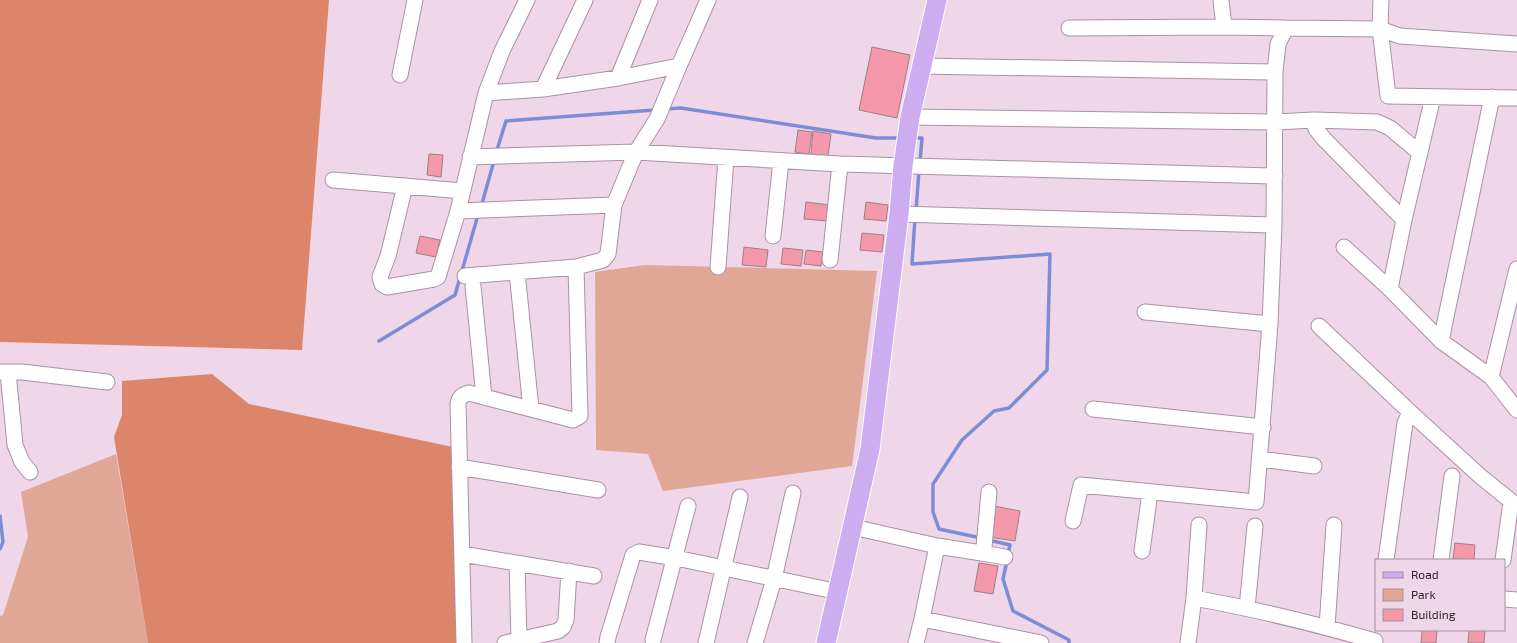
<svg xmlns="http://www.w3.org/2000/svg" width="1517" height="643" font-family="'Exo 2',sans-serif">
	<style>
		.green { fill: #e0a796 }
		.forest { fill: #dd856b }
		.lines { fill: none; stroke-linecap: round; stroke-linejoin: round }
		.stream { stroke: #7c8dd8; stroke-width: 3.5 }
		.building { fill: #f698ac; stroke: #9c8085 }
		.minor-casing { stroke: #a992a3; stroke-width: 17 }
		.major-casing { stroke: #fff; stroke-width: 21 }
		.minor { stroke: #fff; stroke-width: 15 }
		.major { stroke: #cdadef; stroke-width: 19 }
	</style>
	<rect width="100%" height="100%" fill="#efd7e9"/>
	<!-- green -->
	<path class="green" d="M 645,265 L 877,271 L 852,466 L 663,491 L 648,454 L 596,450 L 595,272 Z
		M 116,454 L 148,643 L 0,643 L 0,616 L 3,615 L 28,537 L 21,492 Z"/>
	<!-- forest -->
	<path class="forest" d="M 0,0 L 329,0 L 302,350 L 0,342 Z
		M 212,374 L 249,404 L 453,447 L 459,643 L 148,643 L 114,437 L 122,415 L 122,381 Z"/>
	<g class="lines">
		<!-- stream -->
		<path class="stream" d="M 666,109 L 681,108 L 876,138 L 901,138
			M 913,138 L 922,138 L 920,162
			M 496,153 L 506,121 L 655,110
			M 481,207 L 494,161
			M 916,211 L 919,170
			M 915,218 L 912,264 L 1050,254 L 1047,370 L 1009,408 L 994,411 L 962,440 L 933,484 L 933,512 L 939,529 L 981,538
			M 379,341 L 455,295 L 478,215
			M 0,516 L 3,542 L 0,549
			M 989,540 L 1010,545 L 1008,554
			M 1007,561 L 1003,579 L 1013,611 L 1069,640 L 1069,643"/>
	</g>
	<!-- building -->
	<path class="building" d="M 872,47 L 910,55 L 897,118 L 859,110 Z
		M 798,130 L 812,132 L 809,154 L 795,152 Z
		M 813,131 L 831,134 L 828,156 L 811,154 Z
		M 429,154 L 443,155 L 441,177 L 427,175 Z
		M 806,202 L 830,205 L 828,221 L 804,219 Z
		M 866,202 L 888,205 L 886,221 L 864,219 Z
		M 862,233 L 884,235 L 882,252 L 860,250 Z
		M 420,236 L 440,240 L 436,257 L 416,253 Z
		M 744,247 L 768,250 L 766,267 L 742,265 Z
		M 783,248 L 803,250 L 801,266 L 781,264 Z
		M 806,250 L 823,252 L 821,266 L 804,264 Z
		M 994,506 L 1020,511 L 1015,541 L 989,537 Z
		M 1455,543 L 1475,545 L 1474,560 L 1453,559 Z
		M 979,563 L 998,566 L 993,594 L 974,591 Z
		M 1422,630 L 1437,630 L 1436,643 L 1421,643 Z
		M 1469,630 L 1485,630 L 1484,643 L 1468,643 Z"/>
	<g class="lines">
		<defs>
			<path id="minor" d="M 1221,0 L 1224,27 L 1286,28
				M 1069,28 L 1224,27
				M 1380,29 L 1388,96 L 1517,98
				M 1380,29 L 1400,36 L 1517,44
				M 921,66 L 1275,72
				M 400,75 L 415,0
				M 618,78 L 650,0
				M 543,89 L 585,0
				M 486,93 L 502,51 L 527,0
				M 910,117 L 1275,122 L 1314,120 L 1377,122 L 1390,128 L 1420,153
				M 1314,120 L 1316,129 L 1324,139 L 1404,220
				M 470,157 L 636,152 L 840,164 L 1275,176
				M 333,180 L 463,191
				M 405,186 L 388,256 L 380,277 L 382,284 L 387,287 L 434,279 L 438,277 L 458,211 L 486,93 L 543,89 L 618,78 L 679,66
				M 458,211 L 614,205
				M 899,214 L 1274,225
				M 773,236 L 781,161
				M 1344,247 L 1390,289 L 1441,341 L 1491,377 L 1517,410
				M 830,260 L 840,164
				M 718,267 L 726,158
				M 517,272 L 531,409
				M 465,276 L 576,267
				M 473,286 L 484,397
				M 1390,289 L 1404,220 L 1433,97
				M 1145,312 L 1270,324 L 1274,225 L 1275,72 L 1278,44 L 1286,28 L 1380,29 L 1381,0
				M 1319,326 L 1410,412
				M 1441,341 L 1492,97
				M 0,372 L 22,372 L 107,382
				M 8,372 L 15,445 L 22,462 L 30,472
				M 1491,377 L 1517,269
				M 1093,409 L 1263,427
				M 1260,459 L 1314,466
				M 459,467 L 598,490
				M 1073,521 L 1081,485 L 1256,502 L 1270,324
				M 853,527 L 937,546 L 922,619 L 916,643
				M 937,546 L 982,553 L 984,547 L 989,492
				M 1142,551 L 1150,492
				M 982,553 L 1005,557
				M 462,554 L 594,576
				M 1386,560 L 1405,423 L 1410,412 L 1480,476 L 1517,506
				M 1441,560 L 1452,476
				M 1503,560 L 1511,502
				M 517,563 L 519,640
				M 1194,598 C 1255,609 1316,624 1375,641
				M 1504,599 L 1517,600
				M 1247,608 L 1255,526
				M 922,619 L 1041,643
				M 1327,627 L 1334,525
				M 653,640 L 688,506
				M 464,643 L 458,404 C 459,397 462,395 469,393 L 573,420 L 580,416 L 576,267 L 603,260 L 608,254 L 614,205 L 636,152 L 657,119 L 679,66 L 708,0
				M 505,643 L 558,631 L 563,627 L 566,620 L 569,571
				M 607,643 L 608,637 L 633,555 L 639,552 L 676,558 L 839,592
				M 706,643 L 740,497
				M 755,643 L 774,579 L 793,493
				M 1188,643 L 1194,598 L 1199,525"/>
			<path id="major" d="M 826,643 L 870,449 L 899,214 L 903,166 L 910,117 L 937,0"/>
		</defs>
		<!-- minor casing -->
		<use href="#minor" class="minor-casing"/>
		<!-- major casing -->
		<use href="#major" class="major-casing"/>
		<!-- minor -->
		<use href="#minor" class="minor"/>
		<!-- major -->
		<use href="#major" class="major"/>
	</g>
	<!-- legend -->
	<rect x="1375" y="559" width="130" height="72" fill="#efd7e9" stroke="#a18f9d"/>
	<rect x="1383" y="572" width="20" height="6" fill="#cdadef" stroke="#a18f9d"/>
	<text x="1411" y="579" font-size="12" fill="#2c232a">Road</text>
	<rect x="1383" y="589" width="20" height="12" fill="#e0a796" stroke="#a18f9d"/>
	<text x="1411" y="599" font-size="12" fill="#2c232a">Park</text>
	<rect x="1383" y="609" width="20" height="12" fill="#f698ac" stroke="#a18f9d"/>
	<text x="1411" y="619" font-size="12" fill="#2c232a">Building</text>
</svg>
